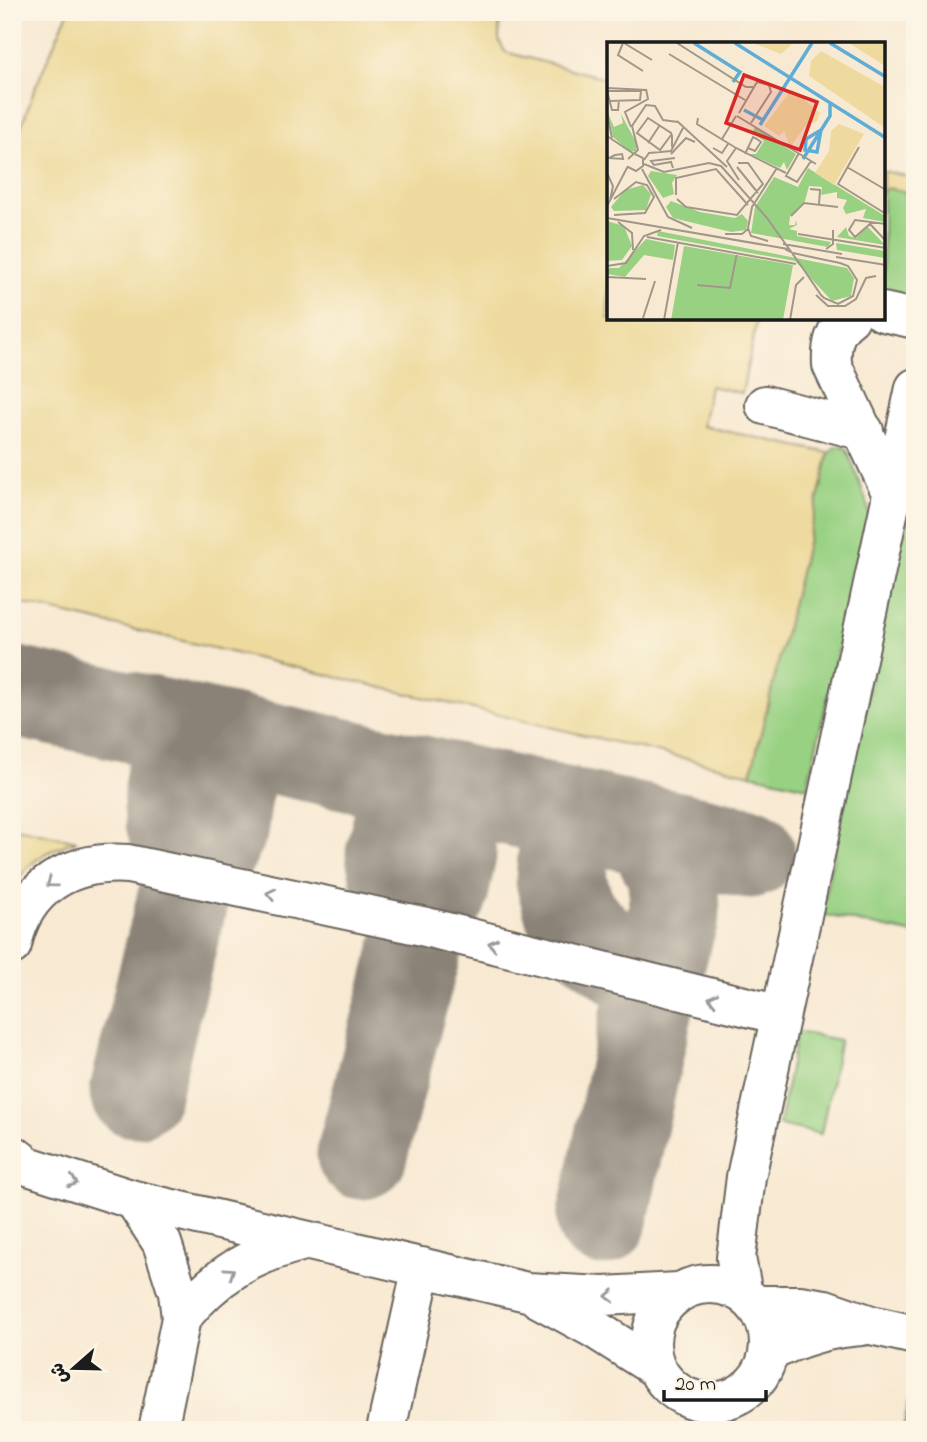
<svg xmlns="http://www.w3.org/2000/svg" width="927" height="1442" font-family="'Indie Flower','Playpen Sans Arabic',sans-serif">
	<style>
		.green { fill: #99d183; stroke: #5a7650; stroke-width: 2 }
		.sand { fill: #eeda9e; stroke: #857b5d; stroke-width: 2 }
		.lines { fill: none; stroke-linecap: round; stroke-linejoin: round }
		.taxiway { stroke: #8a8277; stroke-width: 91 }
		.minor-casing { stroke: #69645c; stroke-width: 42 }
		.minor { stroke: #fff; stroke-width: 38 }
		.oneway { stroke: #999 }
		.inset-river { fill: none; stroke: #5dadd7; stroke-width: 3.5 }
		.inset-road { fill: none; stroke: #a09789; stroke-width: 2 }
		.view { fill: #d62828; fill-opacity: 0.15; stroke: #d62828; stroke-width: 3.5 }
		.inset-edge { fill: none; stroke: #1c1c1c; stroke-width: 3.5 }
	</style>
	<rect width="100%" height="100%" fill="#fcf5e5"/>
	<filter id="ink" filterUnits="userSpaceOnUse"><feTurbulence type="fractalNoise" baseFrequency=".0143" numOctaves="2"/><feDisplacementMap in="SourceGraphic" scale="14" xChannelSelector="R" yChannelSelector="G"/><feConvolveMatrix kernelMatrix="1 2 1 2 8 2 1 2 1" color-interpolation-filters="sRGB"/></filter>
	<filter id="wash" filterUnits="userSpaceOnUse"><feTurbulence type="fractalNoise" baseFrequency=".00686" numOctaves="4" result="noise"/><feDisplacementMap in="SourceGraphic" scale="28" xChannelSelector="R" yChannelSelector="G"/><feGaussianBlur stdDeviation="1.57" result="paint"/><feColorMatrix in="noise" values="0 0 0 0 0 0 0 0 0 0 0 0 0 0 0 0 0 1.4 0 .05"/><feComposite in="paint" operator="in"/></filter>
	<g filter="url(#wash)">
		<rect width="100%" height="100%" fill="#f8e9d2"/>
		<!-- green -->
		<path class="green" d="M 888,188 L 915,194 L 915,297 L 883,290 L 883,191 Z
			M 837,446 L 846,448 L 848,452 L 867,503 L 869,515 L 807,787 L 751,774 L 829,453 Z
			M 915,473 L 915,934 L 821,914 Z
			M 797,1032 L 840,1040 L 821,1134 L 779,1125 Z
			M 913,1382 L 915,1430 L 903,1430 Z"/>
		<!-- sand -->
		<path class="sand" d="M 68,12 L 500,12 L 499,40 L 505,52 L 608,79 L 608,318 L 757,319 L 742,393 L 710,386 L 702,426 L 829,453 L 751,774 L 12,601 L 12,153 L 33,93 Z
			M 883,171 L 915,178 L 915,194 L 888,188 L 883,191 Z
			M 12,827 L 77,841 C 47,850 25,862 12,891 Z"/>
		<g class="lines">
			<!-- taxiway -->
			<path class="taxiway" d="M 12,691 L 750,853
				M 581,816 L 564,846 L 561,880 L 570,912 L 592,939 L 653,984
				M 135,1092 L 188,877 L 208,857 L 223,827 L 227,794 L 219,760 L 201,733 C 194,741 184,749 179,758 C 157,796 175,839 188,877
				M 362,1154 L 422,926 L 443,893 L 451,855 L 444,816 L 425,782 L 400,815 L 391,854 L 399,893 L 422,926
				M 602,1220 L 653,984 L 675,911 L 673,874 L 650,831"/>
		</g>
	</g>
	<g filter="url(#ink)">
		<g class="lines">
			<defs>
				<path id="minor" d="M 883,312 L 915,319
					M 850,318 C 833,330 831,346 832,365 L 891,492
					M 765,405 L 864,431
					M 12,945 C 24,886 71,860 128,864 L 422,926 L 780,1015
					M 12,1154 L 28,1166 L 134,1200 L 527,1292 L 603,1296 L 678,1292
					M 134,1200 L 162,1243 L 178,1293 L 181,1318 L 158,1430
					M651 1343a59 59 0 1 1 118 0a59 59 0 1 1-118 0Z
					M 743,1294 L 736,1258 L 746,1177 L 915,388
					M 538,1298 L 593,1328 L 656,1368
					M 755,1305 L 800,1305 L 825,1309 L 871,1325 L 915,1335
					M 181,1318 C 216,1275 250,1255 304,1241
					M 768,1353 C 798,1337 827,1328 862,1326
					M 386,1430 L 422,1267"/>
			</defs>
			<!-- minor casing -->
			<use href="#minor" class="minor-casing"/>
			<!-- minor -->
			<use href="#minor" class="minor"/>
		</g>
		<!-- one-way arrows -->
		<defs><path id="oneway-chevron" d="M-2-3.5L2.5 0L-2 3.5" fill="none" stroke-width="1.6" stroke-linecap="round" stroke-linejoin="round" transform="scale(1.75)"/></defs>
		<g class="oneway">
			<use href="#oneway-chevron" transform="translate(51 883) rotate(143)"/>
			<use href="#oneway-chevron" transform="translate(271 894) rotate(-168)"/>
			<use href="#oneway-chevron" transform="translate(493 944) rotate(-166)"/>
			<use href="#oneway-chevron" transform="translate(713 999) rotate(-167)"/>
			<use href="#oneway-chevron" transform="translate(73 1182) rotate(16)"/>
			<use href="#oneway-chevron" transform="translate(230 1272) rotate(-34)"/>
			<use href="#oneway-chevron" transform="translate(610 1296) rotate(179)"/>
		</g>
	</g>
	<!-- overview -->
	<g transform="translate(607 42)">
		<rect width="278" height="278" fill="#f8e9d2"/>
		<path d="M 1,71 L 7,85 L 16,81 L 14,72 L 30,102 L 29,109 L 23,110 L 6,95 ZM 148,85 L 189,112 L 180,128 L 177,120 L 173,126 L 142,112 L 149,112 L 157,99 L 145,91 ZM 201,126 L 278,174 L 278,180 L 256,176 L 259,167 L 239,172 L 236,166 L 240,158 L 230,156 L 230,150 L 214,153 L 215,145 L 202,144 L 198,159 L 183,174 L 182,183 L 188,183 L 189,178 L 190,183 L 182,187 L 190,189 L 190,194 L 224,200 L 221,205 L 144,191 L 148,165 L 167,135 L 191,145 ZM 44,129 L 70,133 L 65,141 L 67,152 L 56,156 L 41,134 ZM 36,143 L 44,152 L 39,168 L 7,169 L 4,165 L 18,148 ZM 64,159 L 93,170 L 128,176 L 135,172 L 141,179 L 139,188 L 124,190 L 66,176 L 59,165 ZM 0,179 L 17,184 L 25,204 L 15,218 L 0,219 ZM 260,184 L 278,203 L 230,195 L 239,185 L 242,194 L 249,196 ZM 51,189 L 240,226 L 247,236 L 244,254 L 225,259 L 188,219 L 50,194 ZM 39,197 L 68,203 L 66,218 L 37,213 L 18,235 L 0,232 L 0,226 L 12,226 ZM 229,201 L 278,209 L 278,216 L 230,208 ZM 77,204 L 186,223 L 176,278 L 64,278 Z" fill="#99d183"/>
		<path d="M 146,1 L 186,1 L 174,12 ZM 242,1 L 278,1 L 278,24 ZM 214,9 L 278,45 L 278,86 L 202,34 L 204,19 ZM 185,47 L 213,71 L 210,79 L 198,85 L 183,105 L 177,89 L 172,94 L 157,84 ZM 232,82 L 257,92 L 227,143 L 208,131 L 222,109 L 224,89 Z" fill="#eeda9e"/>
		<path class="inset-river" d="M 87,1 L 133,30 L 126,40M 128,1 L 279,96M 223,1 L 279,35M 137,68 L 156,78M 153,83 L 205,1M 214,88 L 210,110 L 198,108 L 199,97 ZM 196,117 L 223,74 L 223,62"/>
		<path class="inset-road" d="M 16,1 L 11,13 L 36,29M 17,1 L 45,18M 70,1 L 139,45 L 146,45M 62,12 L 138,58M 0,46 L 40,48M 0,49 L 34,49 L 33,58 L 2,59M 0,49 L 5,68 L 11,68 L 12,58M 0,71 L 5,96M 132,71 L 150,40 L 162,43 L 164,50 L 144,81M 130,74 L 209,122M 91,76 L 90,82 L 129,106 L 179,131M 70,79 L 120,125M 24,85 L 18,70 L 41,57 L 39,47M 64,93 L 53,108 L 30,91 L 41,76 L 64,91 L 65,94 L 65,105M 0,94 L 27,112M 115,97 L 129,74M 41,101 L 53,83M 252,105 L 231,142 L 279,172M 106,106 L 115,111 L 121,102M 129,106 L 120,119 L 132,138M 141,106 L 148,109 L 154,100 L 150,97M 192,111 L 179,134 L 190,140 L 204,119M 15,112 L 16,117 L 2,116 L 8,113 ZM 64,112 L 79,96 L 88,100M 138,112 L 146,95 L 150,97M 21,117 L 31,108 L 25,84 L 39,63 L 48,64 L 56,78 L 71,80M 37,118 L 42,111 L 64,109 L 76,86M 37,122 L 57,130 L 102,121 L 114,124 L 160,176 L 195,225 L 214,253 L 217,256 L 231,262 L 246,254 L 250,238 L 241,224 L 233,221 L 209,216 L 186,211 L 178,207M 21,125 L 29,129 L 36,124 L 36,116 L 28,112M 130,125 L 151,151M 240,125 L 279,148M 66,126 L 64,120 L 47,123 L 44,119 L 68,116M 35,127 L 61,175 L 85,186M 0,131 L 6,144 L 3,158M 203,147 L 213,148 L 212,162M 69,153 L 69,136 L 109,127 L 141,163M 70,157 L 79,165 L 130,173 L 156,142 L 141,121 L 131,121M 0,164 L 21,124M 7,173 L 38,171 L 47,155 L 40,143 L 29,140 L 7,157M 184,174 L 197,161 L 231,165M 0,176 L 181,207M 11,180 L 25,191 L 26,208M 279,182 L 248,178 L 242,188 L 248,195 L 263,182 L 279,199M 118,192 L 135,192 L 141,187M 191,192 L 279,206M 40,195 L 189,222M 161,199 L 144,194 L 141,186 L 145,165 L 170,126M 176,202 L 235,212M 219,207 L 226,202 L 226,188M 229,215 L 279,223M 0,224 L 19,221 L 37,194 L 54,188M 0,235 L 39,237M 90,243 L 123,246 L 130,211M 209,253 L 221,264 L 238,264 L 249,257 L 259,236 L 269,234M 36,276 L 48,239M 57,278 L 71,200M 183,278 L 189,243 L 197,235"/>
		<path class="view" d="M 137,33 L 210,60 L 193,108 L 119,81 Z"/>
		<rect width="278" height="278" class="inset-edge"/>
	</g>
	<!-- margin -->
	<rect width="927" height="1442" fill="none" stroke="#fcf5e5" stroke-width="42"/>
	<!-- north arrow -->
	<g transform="translate(74 1368) rotate(250)" stroke="#fcf5e5" stroke-width="5" paint-order="stroke">
	<path d="M0-5L12 26L0 18L-12 26Z" fill="#1c1c1c"/>
	<text y="-10" font-size="19" font-weight="bold" text-anchor="middle" fill="#1c1c1c">ش</text>
	</g>
	<!-- scale -->
	<path d="M664 1390v10h102v-10" fill="none" stroke="#1c1c1c" stroke-width="3.5"/>
	<text x="675" y="1390" font-size="21" fill="#1c1c1c" stroke="#fcf5e5" stroke-width="5" paint-order="stroke">20 m</text>
</svg>
